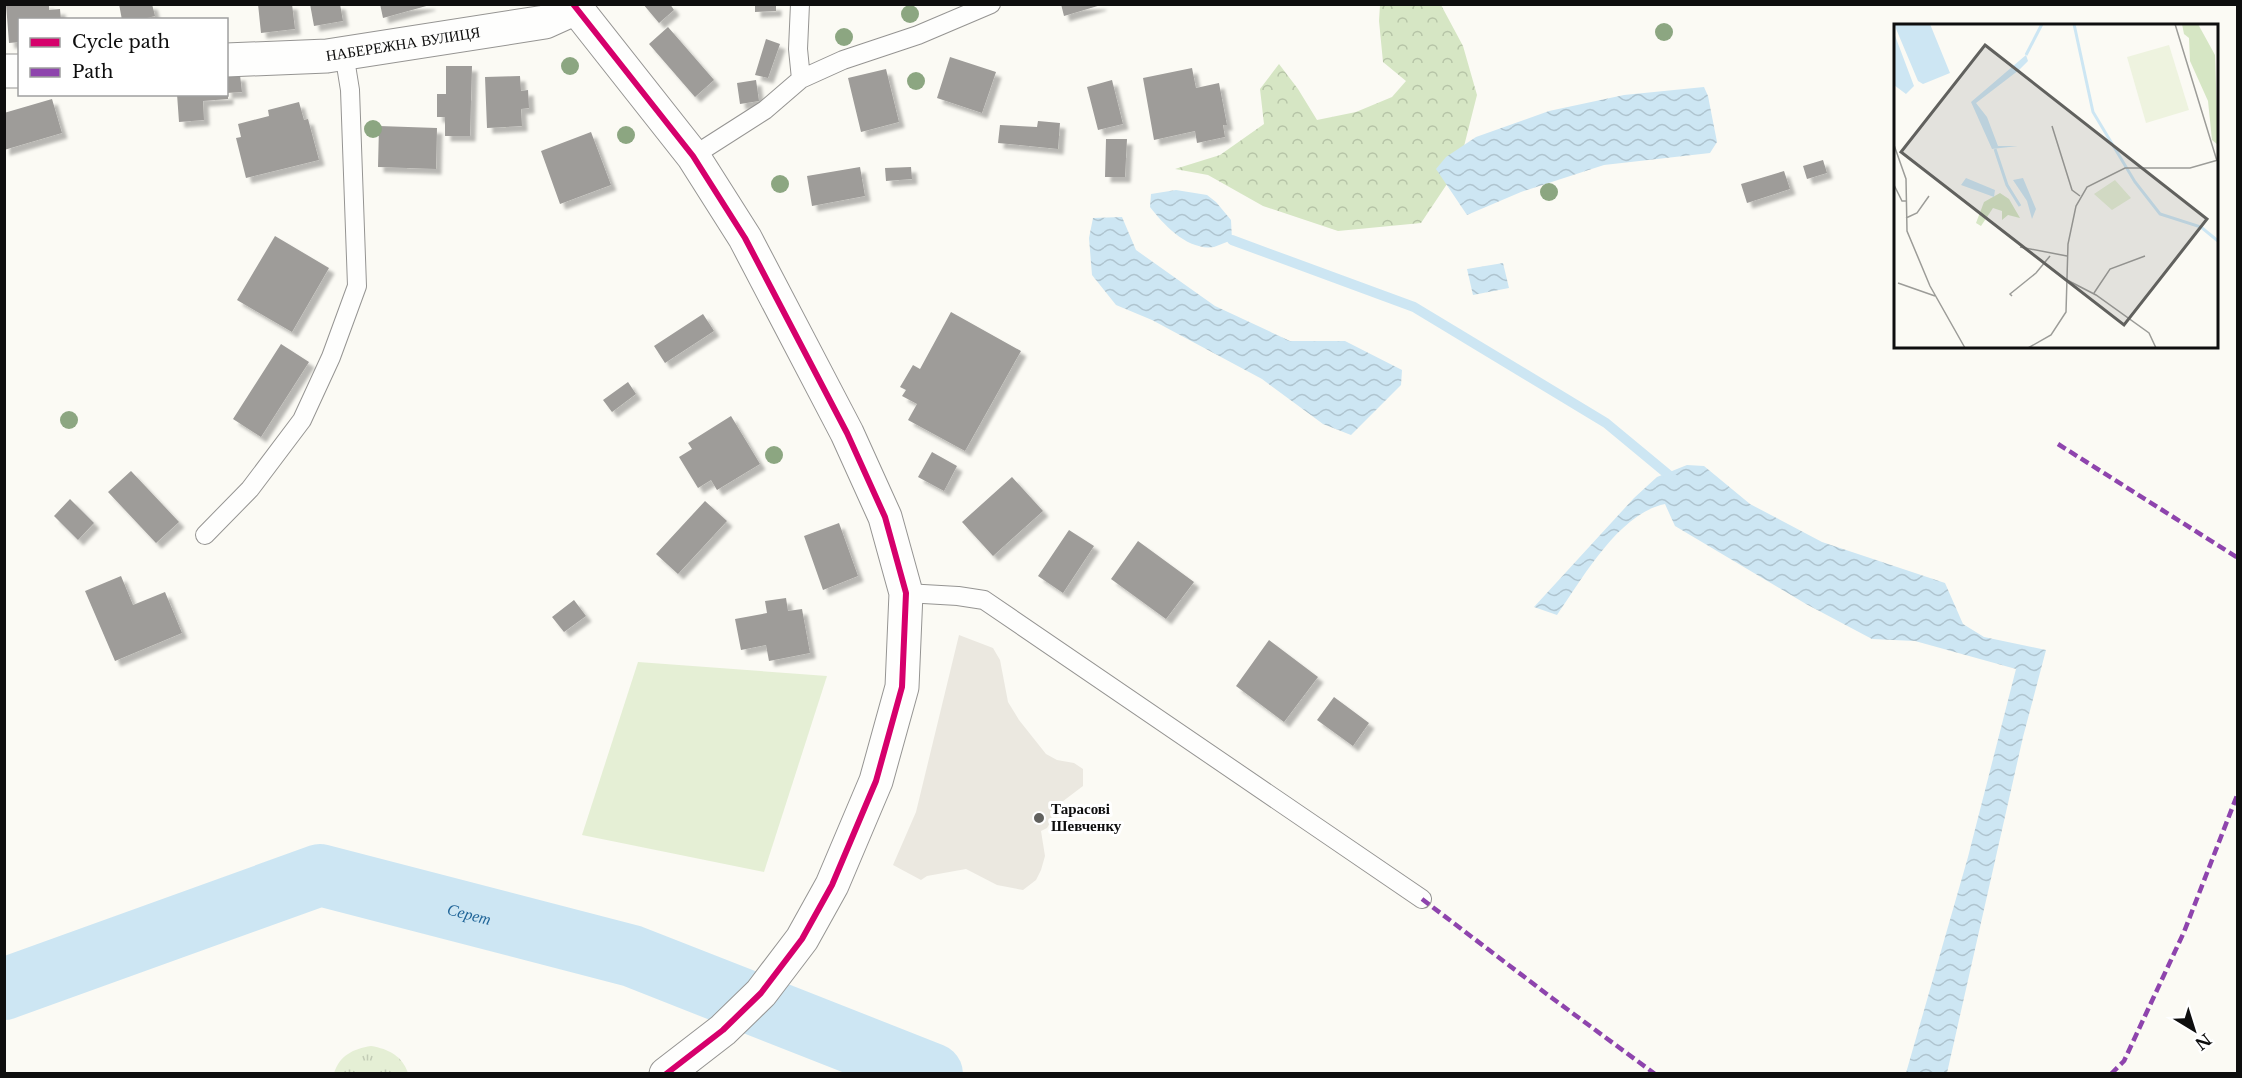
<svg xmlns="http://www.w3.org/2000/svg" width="2242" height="1078" font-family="'Libre Baskerville',serif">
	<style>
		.grass { fill: url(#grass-tufts) }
		.forest { fill: url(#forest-crowns) }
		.garden { fill: #e5efd5 }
		.plaza { fill: #ebe8e0 }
		.water { fill: url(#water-waves) }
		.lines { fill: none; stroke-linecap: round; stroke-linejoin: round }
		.stream { stroke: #cde6f3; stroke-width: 10 }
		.river { stroke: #cde6f3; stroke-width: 62 }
		.building { fill: #9e9c99; filter: url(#shadow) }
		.service-casing { stroke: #959492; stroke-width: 20 }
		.minor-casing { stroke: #959492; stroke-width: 35 }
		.tertiary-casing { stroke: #959492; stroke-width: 35 }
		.service { stroke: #fefefd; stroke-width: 18 }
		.minor { stroke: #fefefd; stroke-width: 33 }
		.tertiary { stroke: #fefefd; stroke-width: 33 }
		.quiet { stroke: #8e44ad; stroke-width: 4.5; stroke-dasharray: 9 4.5; stroke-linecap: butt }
		.cycleway-casing { stroke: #fff; stroke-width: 10 }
		.cycleway { stroke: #d6006c; stroke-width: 6 }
		.tree { fill: #8ca681 }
		.poi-dot { fill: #61615e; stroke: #fff; stroke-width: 2 }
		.labels { text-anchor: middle; stroke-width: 6; stroke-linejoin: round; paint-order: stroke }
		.street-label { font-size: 15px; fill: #0e0e0e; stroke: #fff }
		.poi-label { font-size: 15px; font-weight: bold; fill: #0e0e0e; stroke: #fff; text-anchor: start }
		.water-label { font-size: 16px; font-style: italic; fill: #206598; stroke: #fff }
		.inset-river { fill: none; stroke: #cde6f3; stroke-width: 3 }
		.inset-road { fill: none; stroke: #9c9c98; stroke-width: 1.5 }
		.view { fill: #61615e; fill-opacity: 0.15; stroke: #61615e; stroke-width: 3 }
		.inset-edge { fill: none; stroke: #0e0e0e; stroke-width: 3 }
	</style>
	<defs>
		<pattern id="grass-tufts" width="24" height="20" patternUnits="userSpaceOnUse" patternTransform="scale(1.5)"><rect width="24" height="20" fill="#e5efd5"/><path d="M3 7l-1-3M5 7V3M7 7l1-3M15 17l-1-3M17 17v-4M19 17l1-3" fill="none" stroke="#c3ccb6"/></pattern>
		<pattern id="forest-crowns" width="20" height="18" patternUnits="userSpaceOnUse" patternTransform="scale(1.5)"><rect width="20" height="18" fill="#d6e6c4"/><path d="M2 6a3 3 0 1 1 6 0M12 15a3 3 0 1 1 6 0" fill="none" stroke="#b6c4a7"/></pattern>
		<pattern id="water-waves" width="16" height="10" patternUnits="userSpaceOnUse" patternTransform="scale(1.5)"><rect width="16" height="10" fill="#cde6f3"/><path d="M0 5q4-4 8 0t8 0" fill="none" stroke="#afc4cf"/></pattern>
		<filter id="shadow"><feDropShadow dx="5.5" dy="5.5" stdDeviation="1.5" flood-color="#0004"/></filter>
	</defs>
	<rect width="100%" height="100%" fill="#fbfaf4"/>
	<!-- grass -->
	<path class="grass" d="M 371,1046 C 389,1049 402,1056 408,1073 L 334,1073 C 340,1055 353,1049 371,1046 Z"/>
	<!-- forest -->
	<path class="forest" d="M 1380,5 L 1441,5 L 1463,46 L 1477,95 L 1459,166 L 1421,223 L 1338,231 L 1263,206 L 1208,175 L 1175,169 L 1220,155 L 1264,124 L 1260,89 L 1279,64 L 1298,89 L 1317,120 L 1356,112 L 1392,97 L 1406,81 L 1383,62 L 1379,21 Z"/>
	<!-- garden -->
	<path class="garden" d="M 638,662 L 827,676 L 764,872 L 582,835 Z"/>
	<!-- plaza -->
	<path class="plaza" d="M 959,635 L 993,648 L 1000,660 L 1008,702 L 1019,720 L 1046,754 L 1057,760 L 1074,763 L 1083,769 L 1083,786 L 1050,811 L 1052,819 L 1047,828 L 1041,831 L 1045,856 L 1041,870 L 1036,880 L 1023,890 L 997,885 L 966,869 L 927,876 L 921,880 L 893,865 L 916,812 Z"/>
	<!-- water -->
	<path class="water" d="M 1704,87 L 1708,96 L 1717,142 L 1710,153 L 1604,165 L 1521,192 L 1467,215 L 1436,169 L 1446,157 L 1476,137 L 1549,111 L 1624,95 Z
		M 1176,190 L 1207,195 L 1216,202 L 1231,220 L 1232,240 C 1226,242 1220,245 1214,247 C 1188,251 1164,225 1150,207 L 1151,194 Z
		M 1122,217 L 1136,250 L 1215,306 L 1290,341 L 1345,341 L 1402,370 L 1401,385 L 1351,435 L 1323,424 L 1262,379 L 1152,320 L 1116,305 L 1092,275 L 1089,238 L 1093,218 Z
		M 1503,263 L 1509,288 L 1473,295 L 1467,269 Z
		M 1687,465 L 1704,466 L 1750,504 L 1822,542 L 1945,583 L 1963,624 L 1984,637 L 2046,650 L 2023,737 L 1947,1073 L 1906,1073 L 1968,857 L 2016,669 L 1915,641 L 1872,639 L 1806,604 L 1675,526 L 1665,504 C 1619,513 1582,579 1557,615 L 1534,607 L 1634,498 L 1657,477 Z"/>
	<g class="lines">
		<!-- stream -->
		<path class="stream" d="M 1232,240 L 1414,307 L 1606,423 L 1676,481"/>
		<!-- river -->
		<path class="river" id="s1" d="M 4,989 L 320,875 L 632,956 L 932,1074"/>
	</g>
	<!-- building -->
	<path class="building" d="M 6,4 L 49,4 L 49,10 L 60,9 L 61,20 L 20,20 L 20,42 L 9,43 Z
		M 119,4 L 152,4 L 155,16 L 139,20 L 122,20 Z
		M 258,4 L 292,4 L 295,29 L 261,33 Z
		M 310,4 L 340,4 L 343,21 L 314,26 Z
		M 380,4 L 430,4 L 430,5 L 383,18 Z
		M 643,4 L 670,4 L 674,10 L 659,23 Z
		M 1061,4 L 1101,4 L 1101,5 L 1064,16 Z
		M 755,5 L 776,5 L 776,11 L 755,12 Z
		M 668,27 L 714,80 L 695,97 L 649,44 Z
		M 766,39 L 780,44 L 768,78 L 755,75 Z
		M 950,57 L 996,72 L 982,113 L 937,98 Z
		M 446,66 L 472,66 L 470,136 L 445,136 L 445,117 L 437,117 L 437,94 L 446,94 Z
		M 1192,68 L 1196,88 L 1219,83 L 1227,125 L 1223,125 L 1225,137 L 1197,143 L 1195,131 L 1154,140 L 1143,78 Z
		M 886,69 L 899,122 L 861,132 L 848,78 Z
		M 240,75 L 242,92 L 226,93 L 226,76 Z
		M 520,76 L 521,91 L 528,90 L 529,108 L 521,109 L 522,126 L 487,128 L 485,77 Z
		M 756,80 L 759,101 L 740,104 L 737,83 Z
		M 1112,80 L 1123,124 L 1098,130 L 1087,87 Z
		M 177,94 L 228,94 L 228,99 L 203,101 L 204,120 L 179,122 Z
		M 52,99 L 62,133 L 4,150 L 4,113 Z
		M 299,102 L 304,120 L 308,119 L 319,160 L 246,178 L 236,138 L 241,137 L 238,124 L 269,116 L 268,110 Z
		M 1038,121 L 1060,123 L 1058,149 L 998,143 L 1000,125 L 1037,127 Z
		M 379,126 L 437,128 L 436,169 L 378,167 Z
		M 591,132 L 611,185 L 560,204 L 541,151 Z
		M 1106,139 L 1127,139 L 1125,177 L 1105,177 Z
		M 1823,160 L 1827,173 L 1807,179 L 1803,166 Z
		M 860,167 L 865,196 L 812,206 L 807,176 Z
		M 911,167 L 912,179 L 886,181 L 885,168 Z
		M 1784,171 L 1790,189 L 1747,203 L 1741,184 Z
		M 275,236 L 329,268 L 292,332 L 237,300 Z
		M 951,312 L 1021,351 L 965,451 L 908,420 L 917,404 L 902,396 L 906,390 L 900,387 L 913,365 L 920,369 Z
		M 703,314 L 714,331 L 665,363 L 654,346 Z
		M 281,344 L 309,362 L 261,437 L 233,419 Z
		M 628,382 L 636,394 L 612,412 L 603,400 Z
		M 731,416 L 760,464 L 717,490 L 711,480 L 698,488 L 679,457 L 692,449 L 688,443 Z
		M 932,452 L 957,466 L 944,491 L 918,477 Z
		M 131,471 L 179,522 L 156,543 L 108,492 Z
		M 1012,477 L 1043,511 L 993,556 L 962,522 Z
		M 70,499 L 94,523 L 78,540 L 54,516 Z
		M 705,501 L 727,521 L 678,574 L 656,554 Z
		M 839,523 L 858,576 L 823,590 L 804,536 Z
		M 1069,530 L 1094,546 L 1063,593 L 1038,576 Z
		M 1138,541 L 1194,582 L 1166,619 L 1111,579 Z
		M 121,576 L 133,605 L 165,592 L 182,633 L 115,661 L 85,591 Z
		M 786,598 L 788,611 L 802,609 L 810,653 L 769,661 L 766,645 L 741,650 L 735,619 L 767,613 L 765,601 Z
		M 574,600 L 586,616 L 564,632 L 552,617 Z
		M 1269,640 L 1318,677 L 1284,722 L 1236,686 Z
		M 1334,697 L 1369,723 L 1353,746 L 1317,720 Z"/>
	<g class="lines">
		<defs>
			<path id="service" d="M 800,4 L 798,49 L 801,79
				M 693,156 L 765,110 L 801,79 L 843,60 L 918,35 L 991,4
				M 205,535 L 250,489 L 302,420 L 331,357 L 357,286 L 350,90 L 344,53
				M 906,593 L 958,596 L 984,600 L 1422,899"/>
			<g id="minor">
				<path id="s2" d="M 226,60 L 327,56 L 545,22 L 576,8"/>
				<path d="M 4,71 L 20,71"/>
			</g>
			<path id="tertiary" d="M 573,4 L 693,156 L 745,238 L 847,433 L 885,517 L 906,593 L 902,687 L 876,781 L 832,885 L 802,939 L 761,993 L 723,1030 L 666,1074"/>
		</defs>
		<!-- service casing -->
		<use href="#service" class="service-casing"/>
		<!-- minor casing -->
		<use href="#minor" class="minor-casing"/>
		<!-- tertiary casing -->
		<use href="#tertiary" class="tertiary-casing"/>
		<!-- service -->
		<use href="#service" class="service"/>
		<!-- minor -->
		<use href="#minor" class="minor"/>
		<!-- tertiary -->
		<use href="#tertiary" class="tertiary"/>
		<!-- quiet -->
		<path class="quiet" d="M 2058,444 L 2238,558
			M 1422,899 L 1552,998 L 1655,1074
			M 2111,1074 L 2124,1061 L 2184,932 L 2238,793"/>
		<defs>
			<path id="cycleway" d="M 573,4 L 693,156 L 745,238 L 847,433 L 885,517 L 906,593 L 902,687 L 876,781 L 832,885 L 802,939 L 761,993 L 723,1030 L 666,1074"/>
		</defs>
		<!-- cycleway casing -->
		<use href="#cycleway" class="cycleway-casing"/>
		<!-- cycleway -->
		<use href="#cycleway" class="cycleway"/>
	</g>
	<!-- trees -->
	<g class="tree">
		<circle cx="910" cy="14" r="9"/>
		<circle cx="1664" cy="32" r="9"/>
		<circle cx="844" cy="37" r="9"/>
		<circle cx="570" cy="66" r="9"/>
		<circle cx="916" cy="81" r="9"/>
		<circle cx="373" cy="129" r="9"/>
		<circle cx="626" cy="135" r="9"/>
		<circle cx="780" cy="184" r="9"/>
		<circle cx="1549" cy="192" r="9"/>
		<circle cx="69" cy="420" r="9"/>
		<circle cx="774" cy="455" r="9"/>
	</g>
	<!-- markers -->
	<circle class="poi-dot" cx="1039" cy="818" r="6"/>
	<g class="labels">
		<!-- street labels -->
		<g class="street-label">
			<text dy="5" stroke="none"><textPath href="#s2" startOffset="178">НАБЕРЕЖНА ВУЛИЦЯ</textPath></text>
		</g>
		<!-- poi labels -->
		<g class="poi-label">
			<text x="1051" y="814">Тарасові<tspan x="1051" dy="17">Шевченку</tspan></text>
		</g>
		<!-- water labels -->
		<g class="water-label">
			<text dy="6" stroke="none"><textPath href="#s1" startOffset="490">Серет</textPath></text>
		</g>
	</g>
	<!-- overview -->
	<g transform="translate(1894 24)">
		<rect width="324" height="324" fill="#fbfaf4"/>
		<path d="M 288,0 L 304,0 L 321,31 L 324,121 L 318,116 L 314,77 L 296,37 L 295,14 L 290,10 ZM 106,169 L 115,175 L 126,194 L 114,191 L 108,196 L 108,187 L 99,184 L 87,202 L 82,199 L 90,178 Z" fill="#d6e6c4"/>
		<path d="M 221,156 L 237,174 L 218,186 L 200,170 Z" fill="#e5efd5"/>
		<path d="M 275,21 L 295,86 L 252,99 L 233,33 Z" fill="#eef3df"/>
		<path d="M 0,0 L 36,0 L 56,49 L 29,60 L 24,57 ZM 0,9 L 20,62 L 12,70 L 0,61 ZM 132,31 L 134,37 L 125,46 L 82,79 L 93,93 L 104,122 L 124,122 L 98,125 L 77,78 ZM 72,154 L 101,166 L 100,173 L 67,161 ZM 129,154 L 142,185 L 138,195 L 133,177 L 119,156 Z" fill="#cde6f3"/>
		<path class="inset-river" d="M 180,0 L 199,88 L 241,158 L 266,190 L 307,203 L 324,217M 132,31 L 148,0M 101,125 L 113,161 L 126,182"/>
		<path class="inset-road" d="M 281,0 L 323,137M 158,102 L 178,166 L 186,172M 0,121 L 12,155 L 13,207 L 36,262 L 71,324M 0,161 L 8,177 L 12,177M 12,194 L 23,189 L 35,172M 126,223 L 173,232M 173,256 L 202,271 L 255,309 L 262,324M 4,259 L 41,272M 200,269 L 216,245 L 251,232M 118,272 L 116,270 L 142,249 L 156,232M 134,324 L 157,311 L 172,288 L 174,220 L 182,182 L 193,163 L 231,144 L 296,144 L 324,136"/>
		<path class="view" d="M 91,21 L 313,195 L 230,301 L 7,128 Z"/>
		<rect width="324" height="324" class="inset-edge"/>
	</g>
	<!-- border -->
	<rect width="2242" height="1078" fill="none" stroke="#0e0e0e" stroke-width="12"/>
	<!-- legend -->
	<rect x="18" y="18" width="210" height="78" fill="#ffffff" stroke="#9f9f9f" stroke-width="1.5"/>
	<rect x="30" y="38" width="30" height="9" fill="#d6006c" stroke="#9f9f9f" stroke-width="1.5"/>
	<text x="72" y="48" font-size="18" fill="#0e0e0e">Cycle path</text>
	<rect x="30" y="68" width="30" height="9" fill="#8e44ad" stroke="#9f9f9f" stroke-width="1.5"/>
	<text x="72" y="78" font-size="18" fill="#0e0e0e">Path</text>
	<!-- north arrow -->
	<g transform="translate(2194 1030) rotate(142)" stroke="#ffffff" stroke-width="4.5" paint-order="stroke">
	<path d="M0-4.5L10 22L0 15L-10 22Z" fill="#0e0e0e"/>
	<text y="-9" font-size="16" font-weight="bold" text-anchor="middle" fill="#0e0e0e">N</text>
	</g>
</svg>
